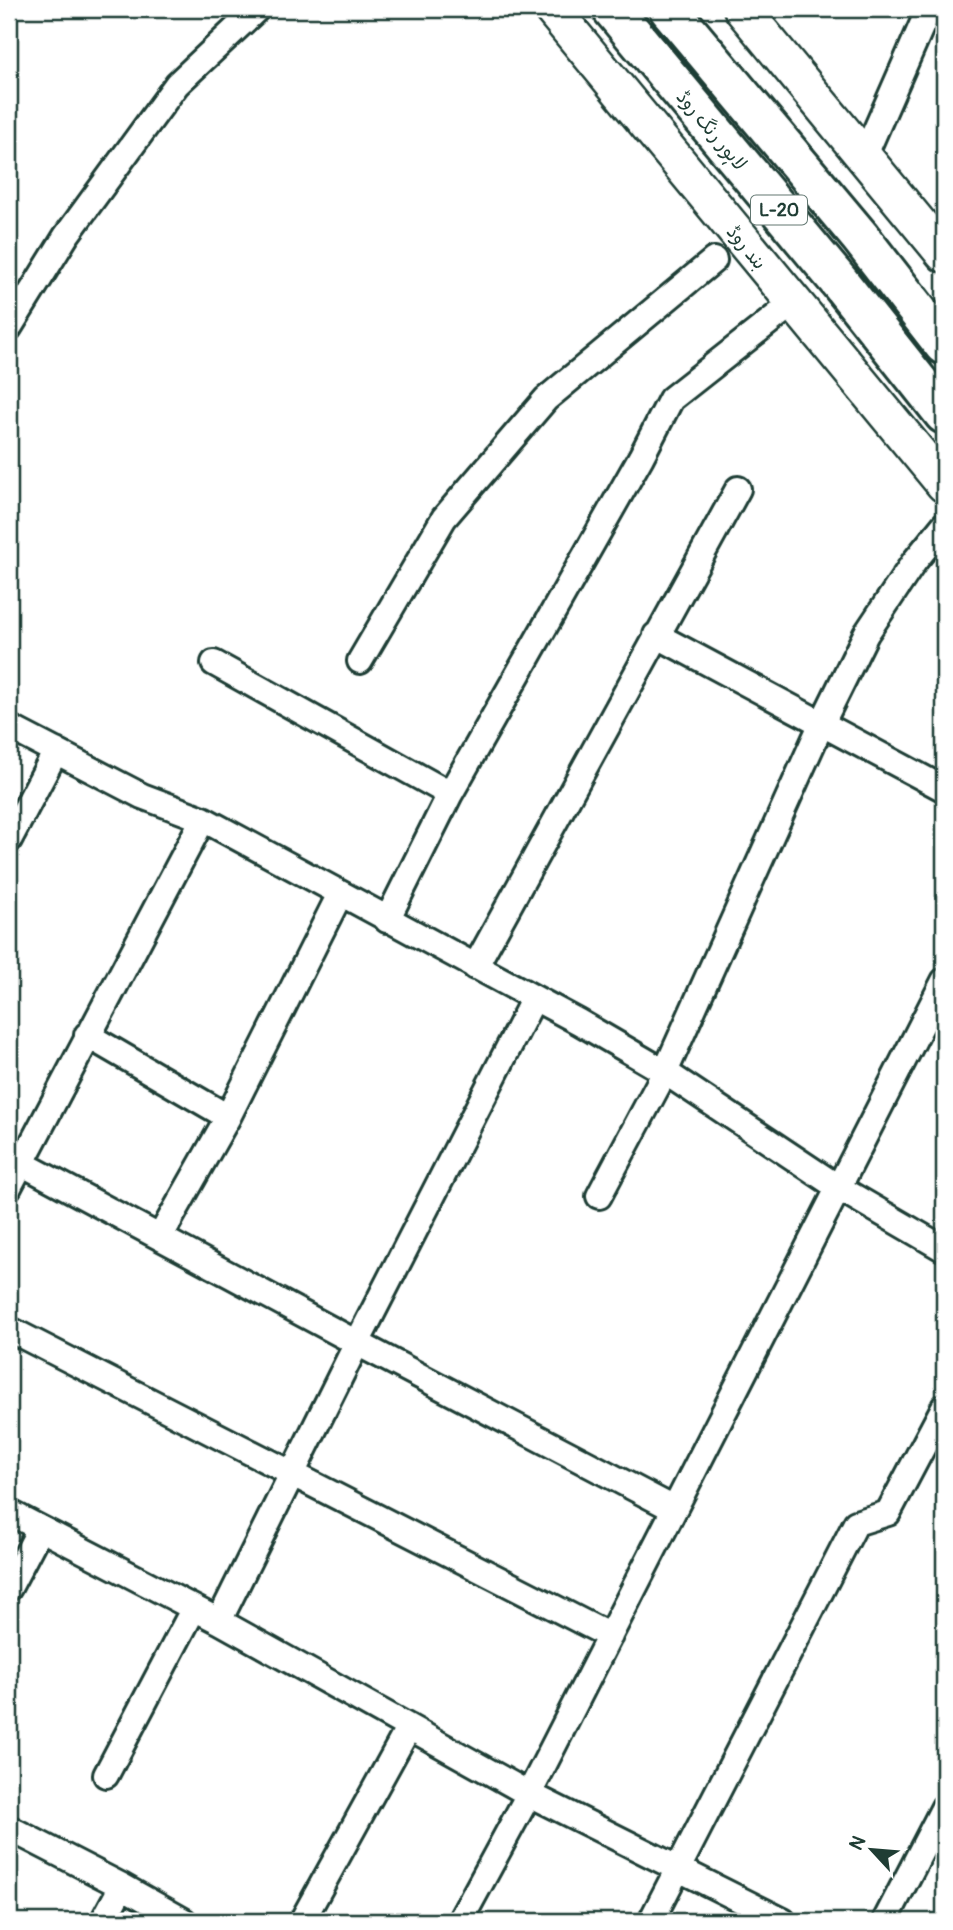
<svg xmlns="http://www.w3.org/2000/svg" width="953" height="1930" font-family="Pangolin,'Playpen Sans Arabic',sans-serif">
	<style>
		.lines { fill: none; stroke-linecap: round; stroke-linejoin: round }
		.street-casing { stroke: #1f3d34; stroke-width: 30 }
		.secondary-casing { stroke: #1f3d34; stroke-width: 40 }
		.highway-casing { stroke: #1f3d34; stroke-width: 44 }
		.street { stroke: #fff; stroke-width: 24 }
		.secondary { stroke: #fff; stroke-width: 35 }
		.highway { stroke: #fff; stroke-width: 38 }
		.labels { text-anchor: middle; stroke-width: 5; stroke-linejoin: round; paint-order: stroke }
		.shield { fill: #fff; stroke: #627771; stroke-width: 2 }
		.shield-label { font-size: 18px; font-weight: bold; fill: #1f3d34 }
		.street-label { font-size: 19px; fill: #1f3d34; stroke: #fff }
	</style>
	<rect width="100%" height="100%" fill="#fff"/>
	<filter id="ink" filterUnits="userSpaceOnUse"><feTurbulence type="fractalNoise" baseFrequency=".0143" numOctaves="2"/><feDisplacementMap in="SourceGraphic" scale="14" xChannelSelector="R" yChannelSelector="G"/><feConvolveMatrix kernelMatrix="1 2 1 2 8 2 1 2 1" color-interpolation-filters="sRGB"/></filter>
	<g filter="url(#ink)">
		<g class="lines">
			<defs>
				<path id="street" d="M 864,157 L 929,9
					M 9,328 L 66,236 L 177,84 L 257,9
					M 656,635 L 944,789
					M 360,661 L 444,518 L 546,399 L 714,260
					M 214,663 L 450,794
					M 9,727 L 142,796 L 203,819 L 579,1022 L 665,1072 L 839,1188 L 944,1249
					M 9,840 L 56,751
					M 387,920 L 450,794 L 641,457 L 671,399 L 793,303
					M 475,967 L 738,489
					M 87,1035 L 228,1117
					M 21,1163 L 357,1343 L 674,1509
					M 9,1187 L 203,819
					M 599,1196 L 665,1072 L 821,725 L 866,634 L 914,562 L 944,525
					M 160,1237 L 228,1117 L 340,894
					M 9,1329 L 610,1636
					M 9,1512 L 219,1621 L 529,1794 L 783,1921
					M 9,1588 L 40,1529
					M 219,1621 L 357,1343 L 534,998
					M 106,1775 L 194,1608
					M 9,1828 L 122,1886 L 184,1921
					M 103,1921 L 122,1886
					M 302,1921 L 409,1727
					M 460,1921 L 529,1794 L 944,981
					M 651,1921 L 856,1523 L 888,1513 L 944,1407
					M 885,1921 L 944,1807"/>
				<path id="secondary" d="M 552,9 L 944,484
					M 742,9 L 944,254"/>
				<path id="highway" d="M 612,9 L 841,284 L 944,414
					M 669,9 L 860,237 L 944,345"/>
			</defs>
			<!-- street casing -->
			<use href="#street" class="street-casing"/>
			<!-- secondary casing -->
			<use href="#secondary" class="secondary-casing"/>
			<!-- highway casing -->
			<use href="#highway" class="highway-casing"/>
			<!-- street -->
			<use href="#street" class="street"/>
			<!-- secondary -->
			<use href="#secondary" class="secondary"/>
			<!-- highway -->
			<use href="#highway" class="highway"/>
		</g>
	</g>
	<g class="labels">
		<!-- shield labels -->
		<rect class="shield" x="751" y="195.5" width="56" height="29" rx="5"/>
		<g class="shield-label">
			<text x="779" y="216">L-20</text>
		</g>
		<!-- street labels -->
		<g class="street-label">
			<text transform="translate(712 130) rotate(50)" y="7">لاہور رنگ روڈ</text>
			<text transform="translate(747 247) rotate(51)" y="7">بند روڈ</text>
		</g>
	</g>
	<!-- margin -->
	<rect width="953" height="1930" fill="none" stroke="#fff" stroke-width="35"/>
	<rect x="18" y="18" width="918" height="1895" fill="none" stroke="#1f3d34" stroke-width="2.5" filter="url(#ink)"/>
	<!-- north arrow -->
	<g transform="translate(872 1850) rotate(296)" stroke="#ffffff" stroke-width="5" paint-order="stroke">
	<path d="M0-5L12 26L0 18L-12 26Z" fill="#1f3d34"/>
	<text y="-10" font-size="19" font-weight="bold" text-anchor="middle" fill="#1f3d34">N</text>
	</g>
</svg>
